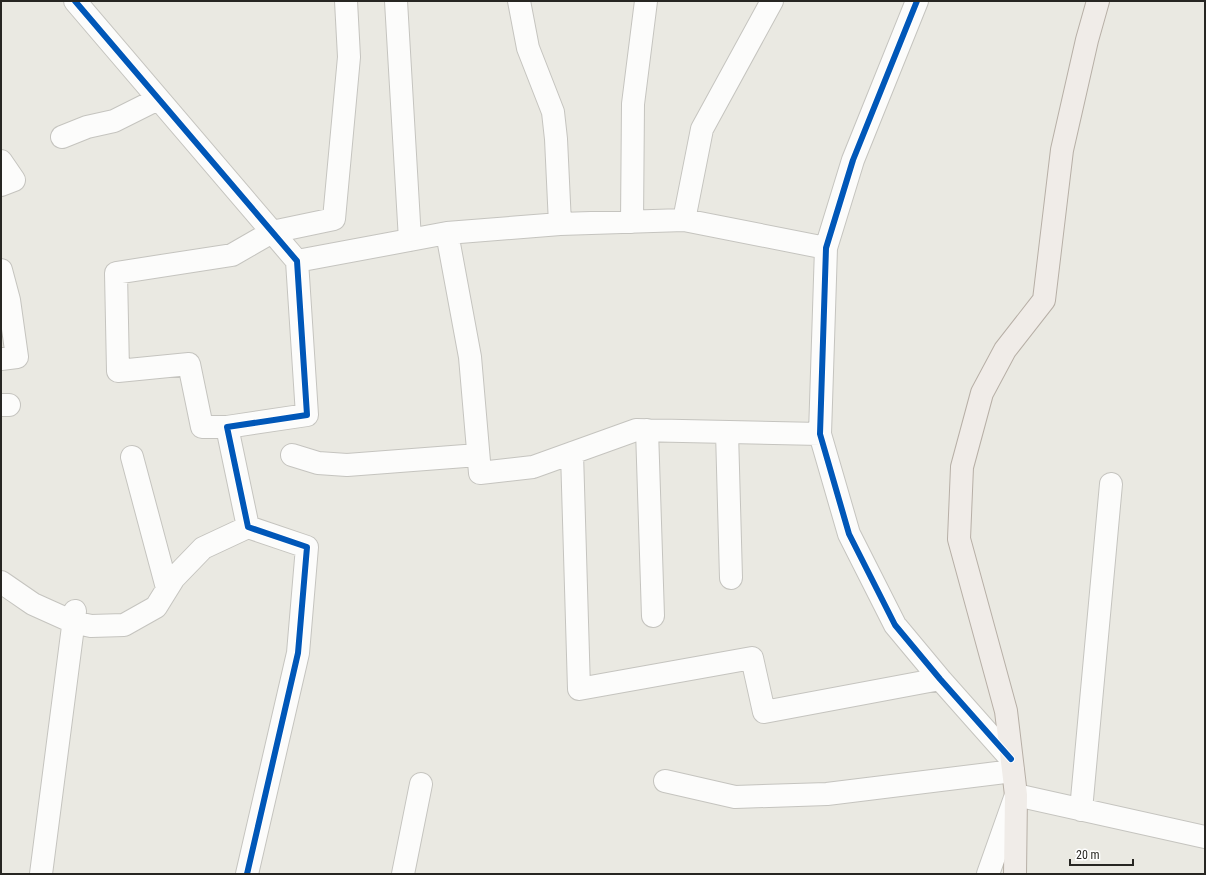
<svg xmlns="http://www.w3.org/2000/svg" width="1206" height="875" font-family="'Roboto Condensed',sans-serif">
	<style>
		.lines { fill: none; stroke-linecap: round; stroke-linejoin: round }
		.minor-casing { stroke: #c5c4bf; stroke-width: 24 }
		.major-casing { stroke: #b7afa6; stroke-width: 24 }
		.minor { stroke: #fcfcfb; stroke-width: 22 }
		.major { stroke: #f0ece8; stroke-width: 22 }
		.cycleway-casing { stroke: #fff; stroke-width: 8 }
		.cycleway { stroke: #0057b8; stroke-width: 6 }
	</style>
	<rect width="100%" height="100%" fill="#eae9e2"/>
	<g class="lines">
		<defs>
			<path id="minor" d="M 75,1 L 297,261 L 307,415 L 227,427 L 248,527 L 307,547 L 298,653 L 247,874
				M 396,1 L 410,240
				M 519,1 L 528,48 L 553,112 L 556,139 L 560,224
				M 917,1 L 853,160 L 826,248 L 820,434 L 849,534 L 895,625 L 940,679 L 1011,759
				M 62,137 L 87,127 L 114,121 L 158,99
				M 1,161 L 14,180 L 1,185
				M 684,220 L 702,129 L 772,1
				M 632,222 L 633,104 L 646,1
				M 447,233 L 470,357 L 480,473 L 533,467 L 636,430 L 820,434
				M 297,261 L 447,233 L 560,224 L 684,220 L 826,248
				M 1,270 L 9,300 L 17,357 L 1,359
				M 1,405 L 9,405
				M 227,427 L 202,427 L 189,364 L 118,371 L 116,273 L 232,255 L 272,232 L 334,219 L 349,57 L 346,1
				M 647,430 L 653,616
				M 727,432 L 731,578
				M 572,453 L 579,689 L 752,658 L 764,712 L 940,679
				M 292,455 L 318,463 L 347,465 L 478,455
				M 132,457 L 167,588
				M 1,582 L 33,604 L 73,622 L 91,626 L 124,625 L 156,607 L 174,578 L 203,548 L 248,527
				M 665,781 L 735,797 L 827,794 L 1013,771
				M 1081,810 L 1111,484
				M 41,874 L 75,611
				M 403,874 L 421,784
				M 988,874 L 1016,795 L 1205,837"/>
			<path id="major" d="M 1015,874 L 1016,795 L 1006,711 L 959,539 L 962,467 L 982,393 L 1005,350 L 1044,300 L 1062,150 L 1087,40 L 1098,1"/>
		</defs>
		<!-- minor casing -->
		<use href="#minor" class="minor-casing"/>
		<!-- major casing -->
		<use href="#major" class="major-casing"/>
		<!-- minor -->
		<use href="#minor" class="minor"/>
		<!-- major -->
		<use href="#major" class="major"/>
		<defs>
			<path id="cycleway" d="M 75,1 L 297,261 L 307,415 L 227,427 L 248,527 L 307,547 L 298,653 L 247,874
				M 917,1 L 853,160 L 826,248 L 820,434 L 849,534 L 895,625 L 940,679 L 1011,759"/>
		</defs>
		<!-- cycleway casing -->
		<use href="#cycleway" class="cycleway-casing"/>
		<!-- cycleway -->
		<use href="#cycleway" class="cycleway"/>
	</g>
	<!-- border -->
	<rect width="1206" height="875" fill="none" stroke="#272622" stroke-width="4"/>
	<!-- scale -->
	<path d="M1070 859v6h63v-6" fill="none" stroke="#272622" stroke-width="2"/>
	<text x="1076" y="859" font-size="12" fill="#272622" stroke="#ffffff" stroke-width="3" paint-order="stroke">20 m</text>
</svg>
